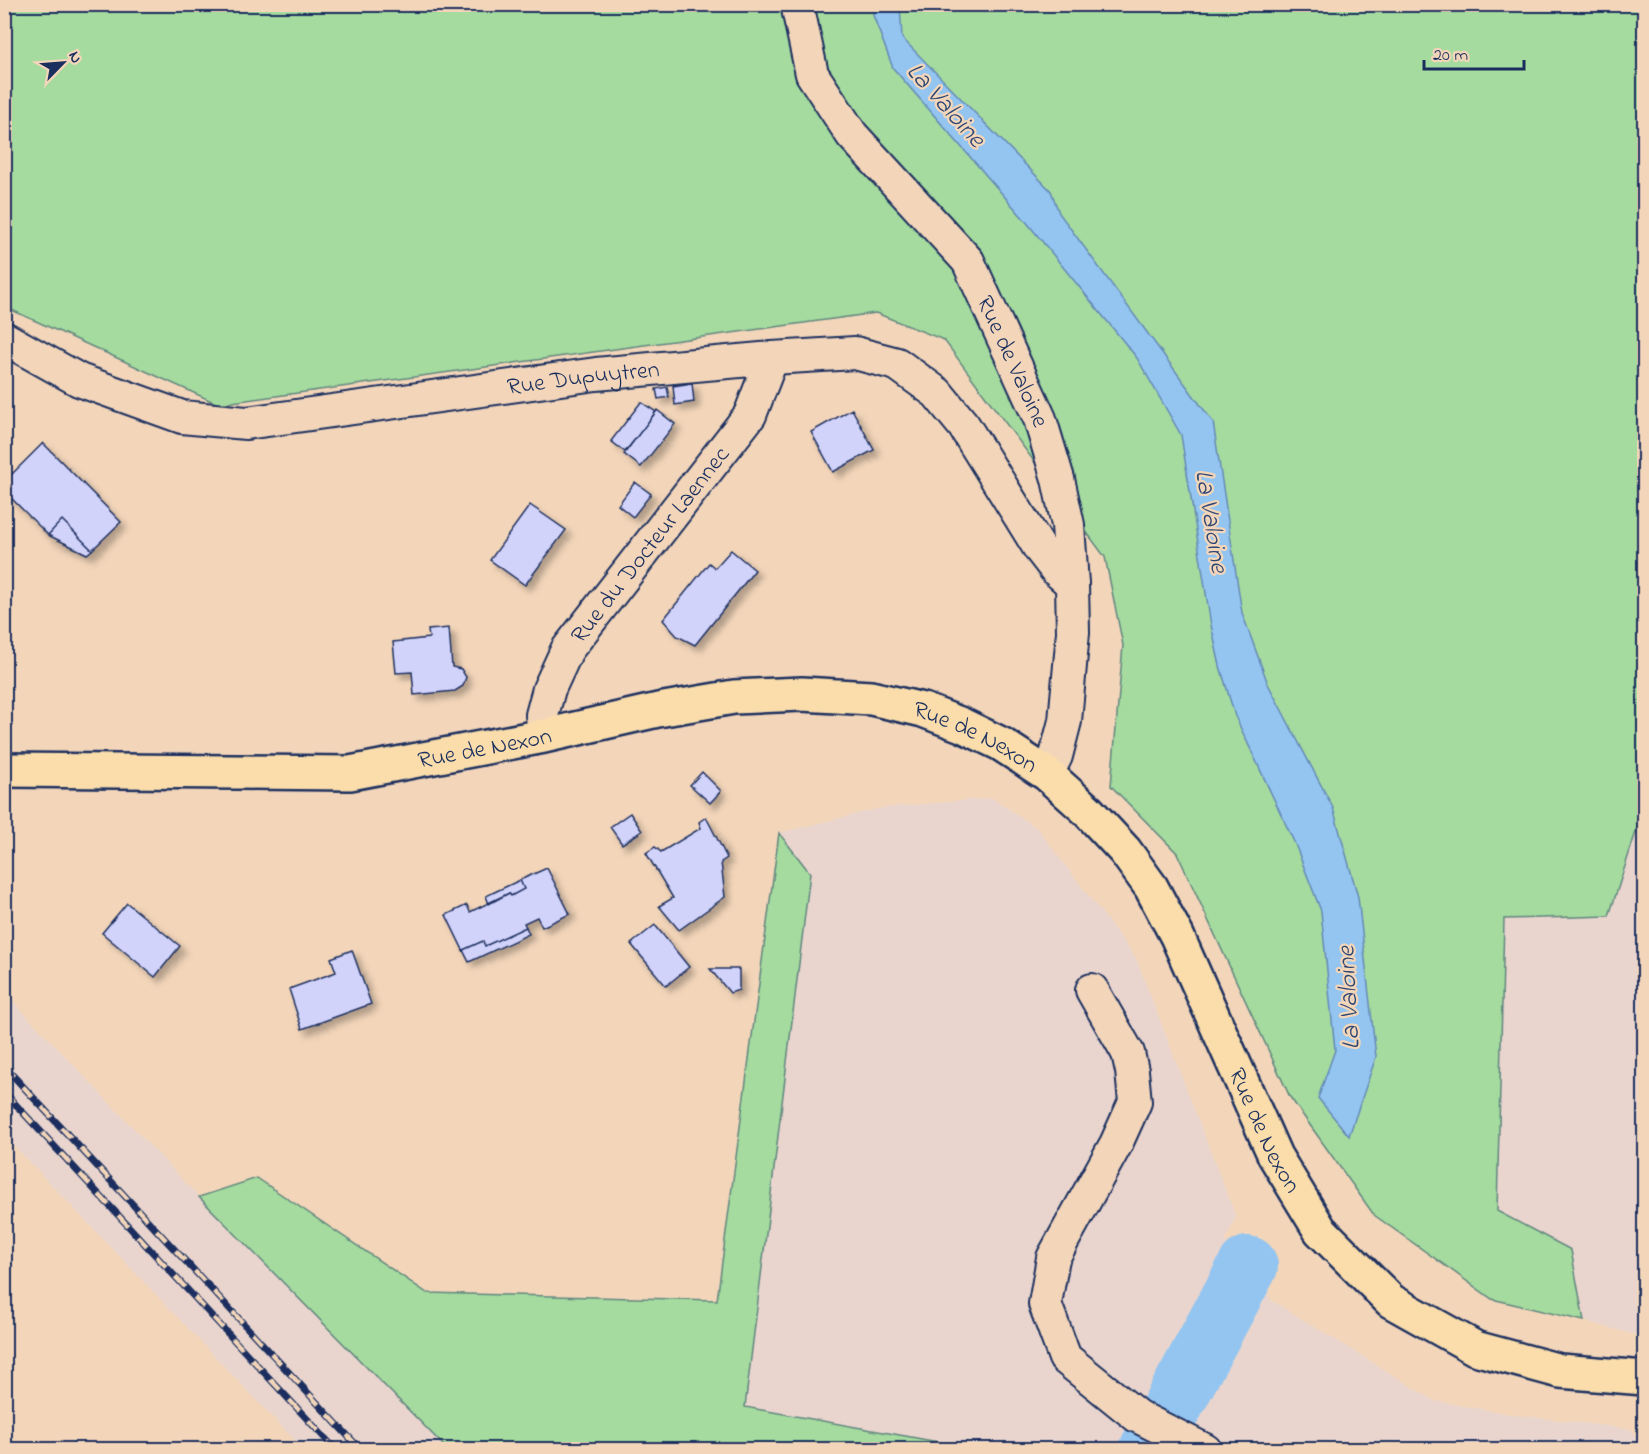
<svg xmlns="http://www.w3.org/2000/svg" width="1649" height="1454" font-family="'Indie Flower',sans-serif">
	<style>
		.built { fill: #e9d5ce }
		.green { fill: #a5db9f; stroke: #60857e; stroke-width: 1.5 }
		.water { fill: #94c5f0; stroke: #6489b6; stroke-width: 1.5 }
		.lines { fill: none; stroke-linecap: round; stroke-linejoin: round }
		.river { stroke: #94c5f0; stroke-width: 60 }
		.building { fill: #d2d3fb; stroke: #1b2f5e; stroke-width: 1.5; filter: url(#shadow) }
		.minor-casing { stroke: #1b2f5e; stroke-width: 36 }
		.major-casing { stroke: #1b2f5e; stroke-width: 38 }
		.minor { stroke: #f3d6ba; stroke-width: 32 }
		.major { stroke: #faddab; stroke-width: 33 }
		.rail-casing { stroke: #1b2f5e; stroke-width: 7 }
		.rail { stroke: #f3d6ba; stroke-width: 4.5; stroke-dasharray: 14; stroke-linecap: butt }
		.labels { text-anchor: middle; stroke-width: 4.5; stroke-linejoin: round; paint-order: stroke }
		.street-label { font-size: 24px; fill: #1b2f5e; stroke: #f3d6ba }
		.water-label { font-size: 26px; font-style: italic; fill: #2d4674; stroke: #f3d6ba }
	</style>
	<defs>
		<filter id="shadow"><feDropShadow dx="5.5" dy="5.5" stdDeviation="3" flood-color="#0004"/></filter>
	</defs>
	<rect width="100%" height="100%" fill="#f3d6ba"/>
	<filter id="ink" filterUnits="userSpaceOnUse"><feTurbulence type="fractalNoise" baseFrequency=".0167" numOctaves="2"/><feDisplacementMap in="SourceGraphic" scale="12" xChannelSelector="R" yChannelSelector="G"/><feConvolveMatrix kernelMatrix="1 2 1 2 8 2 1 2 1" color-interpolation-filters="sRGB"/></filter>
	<g filter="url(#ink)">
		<!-- built -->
		<path class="built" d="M 992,798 L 1037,828 L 1136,958 L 1236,1217 L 1225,1241 L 1263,1281 L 1271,1300 L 1435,1401 L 1516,1415 L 1631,1429 L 1644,1449 L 977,1449 L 745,1408 L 810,873 L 779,833 L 881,808 Z
			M 1644,807 L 1644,1337 L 1584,1321 L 1571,1250 L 1497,1211 L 1504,918 L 1609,916 Z
			M 4,992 L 199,1197 L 447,1449 L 303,1449 L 5,1136 Z"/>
		<!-- green -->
		<path class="green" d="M 5,5 L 1644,5 L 1644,807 L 1609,916 L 1504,919 L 1497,1211 L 1571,1250 L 1584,1321 L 1492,1299 L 1374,1215 L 1290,1097 L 1177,853 L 1111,786 L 1123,645 L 1105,557 L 944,340 L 876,313 L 218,404 L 5,307 Z
			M 779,833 L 810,873 L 745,1407 L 977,1449 L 447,1449 L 199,1197 L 257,1178 L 427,1293 L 717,1300 Z"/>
		<!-- water -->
		<path class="water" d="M 872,5 L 900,5 L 902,38 L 1051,191 L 1059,213 L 1213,422 L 1242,613 L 1268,684 L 1333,808 L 1358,897 L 1376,1057 L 1349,1136 L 1318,1098 L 1335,1050 L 1321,911 L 1295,844 L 1235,716 L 1220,666 L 1211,625 L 1181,435 L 1137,358 L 1024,219 L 893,68 L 873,15 Z
			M 1155,1425 L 1169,1449 L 1130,1450 Z"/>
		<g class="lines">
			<!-- river -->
			<path class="river" d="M 1149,1450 L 1248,1266"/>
		</g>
		<!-- building -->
		<path class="building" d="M 692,383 L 694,402 L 675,405 L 673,386 Z
			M 667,387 L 669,397 L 658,399 L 656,389 Z
			M 641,402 L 656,412 L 625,452 L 611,441 Z
			M 852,409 L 874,450 L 833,472 L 811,432 Z
			M 657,410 L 675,424 L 641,467 L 624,454 Z
			M 43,443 L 121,522 L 92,550 L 62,520 L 48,535 L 4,491 L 4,482 Z
			M 635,482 L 651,494 L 633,517 L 618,505 Z
			M 530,505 L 566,530 L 525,585 L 490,560 Z
			M 62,520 L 92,550 L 87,554 L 48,535 Z
			M 731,550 L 755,570 L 695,645 L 677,636 L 663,620 L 709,563 L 715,568 Z
			M 449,628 L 452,667 L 461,669 L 466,677 L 463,686 L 455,691 L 414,695 L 412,672 L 396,673 L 393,642 L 429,638 L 428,630 Z
			M 702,772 L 721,791 L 710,803 L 690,785 Z
			M 630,813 L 642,831 L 622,844 L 610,827 Z
			M 706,817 L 727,858 L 721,862 L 725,897 L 679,930 L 659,906 L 673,898 L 646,853 L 655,847 L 661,852 L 701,828 L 699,822 Z
			M 547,868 L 570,914 L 542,927 L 537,917 L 524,923 L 526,927 L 485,946 L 483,941 L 463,950 L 446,915 L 467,905 L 470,912 L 509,893 L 511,896 L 524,889 L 520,880 Z
			M 520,880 L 524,889 L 511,896 L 509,893 L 489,904 L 486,896 Z
			M 127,903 L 180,946 L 155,977 L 102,933 Z
			M 655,925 L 689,967 L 666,986 L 631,944 Z
			M 526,927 L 529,934 L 469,962 L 463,950 L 483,941 L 485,946 Z
			M 352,950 L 371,1004 L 302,1029 L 289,989 L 336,972 L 331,958 Z
			M 710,969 L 739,969 L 739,990 L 730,993 Z"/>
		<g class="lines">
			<defs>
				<g id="minor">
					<path id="s1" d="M 797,4 L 812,74 L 852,135 L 968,261 L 1040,419 L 1058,479 L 1068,525 L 1072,584 L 1073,632 L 1065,721 L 1056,756 L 1047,774"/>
					<path id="s2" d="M 4,338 L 79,380 L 182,417 L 246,423 L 596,374 L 772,358 L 855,353 L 897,364 L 937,393 L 964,426 L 1040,549 L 1057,571 L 1072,584"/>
					<path id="s3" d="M 544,736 L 542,715 L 549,689 L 567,650 L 750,415 L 772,358"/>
					<path d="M 1092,990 L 1128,1053 L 1132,1071 L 1135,1102 L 1116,1144 L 1053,1258 L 1045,1304 L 1065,1358 L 1137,1416 L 1205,1450"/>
				</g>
				<g id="major">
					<path id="s4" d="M 4,770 L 350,773 L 544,736 L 658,710 L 734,697 L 802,694 L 871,698 L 923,710 L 962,725 L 1001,744 L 1047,774 L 1087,810 L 1125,851 L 1151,887 L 1177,936 L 1275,1156 L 1320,1230 L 1391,1301 L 1475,1348 L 1560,1371 L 1644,1378"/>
				</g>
			</defs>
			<!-- minor casing -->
			<use href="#minor" class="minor-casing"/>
			<!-- major casing -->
			<use href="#major" class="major-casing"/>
			<!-- minor -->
			<use href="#minor" class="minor"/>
			<!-- major -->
			<use href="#major" class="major"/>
			<defs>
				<path id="rail" d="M 4,1066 L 361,1450
					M 4,1092 L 336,1450"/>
			</defs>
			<!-- rail casing -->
			<use href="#rail" class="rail-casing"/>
			<!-- rail -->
			<use href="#rail" class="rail"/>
		</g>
	</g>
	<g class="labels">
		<!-- street labels -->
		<g class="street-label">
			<text dy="8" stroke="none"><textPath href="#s1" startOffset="426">Rue de Valoine</textPath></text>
			<text dy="8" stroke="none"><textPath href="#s2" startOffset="600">Rue Dupuytren</textPath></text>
			<text dy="8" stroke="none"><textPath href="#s3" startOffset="225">Rue du Docteur Laennec</textPath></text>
			<text dy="8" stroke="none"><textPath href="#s4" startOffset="987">Rue de Nexon</textPath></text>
			<text dy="8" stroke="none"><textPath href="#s4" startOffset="483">Rue de Nexon</textPath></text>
			<text dy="8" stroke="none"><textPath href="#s4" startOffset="1491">Rue de Nexon</textPath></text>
		</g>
		<!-- water labels -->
		<g class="water-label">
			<text transform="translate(947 104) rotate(48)" y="9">La Valoine</text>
			<text transform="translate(1213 521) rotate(81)" y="9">La Valoine</text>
			<text transform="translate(1347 998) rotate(-93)" y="9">La Valoine</text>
		</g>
	</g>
	<!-- margin -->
	<rect width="1649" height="1454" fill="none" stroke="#f3d6ba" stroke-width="24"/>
	<rect x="12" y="12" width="1625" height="1430" fill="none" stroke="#1b2f5e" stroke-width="2" filter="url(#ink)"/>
	<!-- north arrow -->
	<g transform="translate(63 63) rotate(65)" stroke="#f3d6ba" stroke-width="4.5" paint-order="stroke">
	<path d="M0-4.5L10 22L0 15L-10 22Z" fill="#1b2f5e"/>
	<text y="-9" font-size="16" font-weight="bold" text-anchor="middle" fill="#1b2f5e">N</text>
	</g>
	<!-- scale -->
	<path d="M1424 60v9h100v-9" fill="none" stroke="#1b2f5e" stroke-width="3"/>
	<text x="1433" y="60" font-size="18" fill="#1b2f5e" stroke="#f3d6ba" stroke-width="4.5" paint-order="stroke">20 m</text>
</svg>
